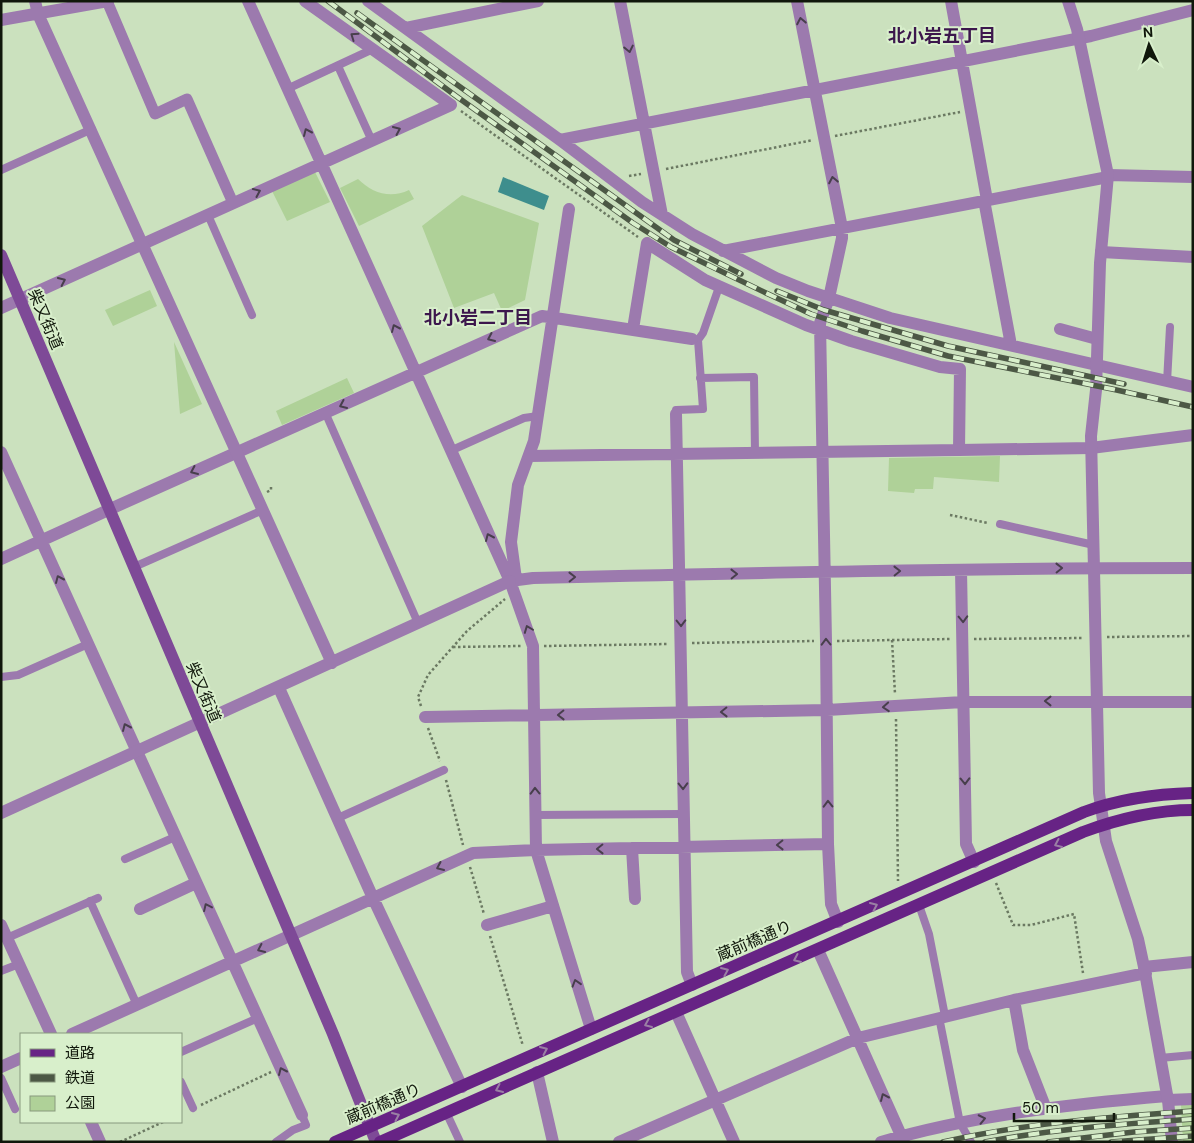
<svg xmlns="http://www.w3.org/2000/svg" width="1194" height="1143" font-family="'DM Sans','Noto Sans JP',sans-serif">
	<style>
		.green { fill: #afd198 }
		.water { fill: #3e8e8d }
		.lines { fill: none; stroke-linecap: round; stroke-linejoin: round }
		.path { stroke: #6b7962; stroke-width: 2.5; stroke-dasharray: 2.5 2.5; stroke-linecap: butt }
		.service { stroke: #9c7aae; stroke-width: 8 }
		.pedestrian { stroke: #9c7aae; stroke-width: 11 }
		.minor { stroke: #9c7aae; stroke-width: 12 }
		.tertiary { stroke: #9c7aae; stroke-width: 12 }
		.secondary { stroke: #7e4a97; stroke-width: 12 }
		.primary { stroke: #672385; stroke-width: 12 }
		.rail-casing { stroke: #4c5845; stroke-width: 5.5 }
		.rail { stroke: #d8efcb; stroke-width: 4; stroke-dasharray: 11; stroke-linecap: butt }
		.oneway { stroke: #483f4c }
		.oneway2 { stroke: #9a7fa4 }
		.labels { text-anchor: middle; stroke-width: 4; stroke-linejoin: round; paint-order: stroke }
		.street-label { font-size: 16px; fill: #10170b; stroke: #d8efcb }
		.neighbourhood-label { font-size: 18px; font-weight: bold; fill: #3c174d; stroke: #d8efcb }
	</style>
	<rect width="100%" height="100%" fill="#cbe1be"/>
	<!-- green -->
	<path class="green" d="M 315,172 L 330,202 L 287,221 L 272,191 Z
		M 358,179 C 372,193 390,199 409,190 L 414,199 L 359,226 L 340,188 Z
		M 462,195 L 539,223 L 525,300 L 502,311 L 494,293 L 454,308 L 422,226 Z
		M 150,290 L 157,306 L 113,326 L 105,310 Z
		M 174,342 L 202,404 L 180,414 Z
		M 347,378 L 354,393 L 282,425 L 276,411 Z
		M 1000,456 L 999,482 L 934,477 L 933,489 L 915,489 L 914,493 L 888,491 L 889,458 Z
		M 1193,1104 L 1193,1142 L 1183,1142 L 1181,1105 Z"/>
	<!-- water -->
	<path class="water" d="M 503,177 L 549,196 L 544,210 L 498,192 Z"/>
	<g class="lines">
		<!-- path -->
		<path class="path" d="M 461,111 L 638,237
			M 835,136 L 960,112
			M 666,169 L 813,140
			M 629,176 L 641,174
			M 267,492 L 271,490 L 271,487
			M 950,515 L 988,523
			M 1107,637 L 1193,636
			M 974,639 L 1084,638
			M 892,640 L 895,694
			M 837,641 L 951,639
			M 692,643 L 814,641
			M 544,646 L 669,644
			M 453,647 L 521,646
			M 421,706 L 418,697 L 428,675 L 467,631 L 505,599
			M 896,719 L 898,881
			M 428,728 L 440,761
			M 446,780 L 463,845
			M 470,867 L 484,914
			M 996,883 L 1013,925 L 1031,925 L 1074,914 L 1083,973
			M 490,936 L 523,1046
			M 201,1105 L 271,1072
			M 120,1142 L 163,1122"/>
		<!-- service -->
		<path class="service" d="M 338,66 L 372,141
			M 287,89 L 373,49
			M 1,170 L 92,129
			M 208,215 L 252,315
			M 698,340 L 703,333 L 719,287
			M 700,378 L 754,377 L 755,453
			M 1167,382 L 1170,327
			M 325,412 L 418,623
			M 676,414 L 676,410 L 703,409 L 698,340 L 692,339
			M 450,451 L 524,418 L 538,416
			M 1000,524 L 1094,545
			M 134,567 L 263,510
			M 1,677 L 18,675 L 88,644
			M 535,815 L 683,814
			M 338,818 L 444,770
			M 125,859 L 175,837
			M 90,901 L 137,1005
			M 919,905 L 929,934 L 945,1016
			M 7,938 L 98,898
			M 1,971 L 19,964
			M 939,1017 L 960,1123 L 971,1142
			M 181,1052 L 258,1018
			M 1160,1058 L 1193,1055
			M 1,1078 L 15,1109
			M 181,1082 L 193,1108
			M 446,1112 L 460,1142
			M 276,1142 L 293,1130 L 306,1125 L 302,1115"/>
		<!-- pedestrian -->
		<path class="pedestrian" d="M 107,1 L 155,114 L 187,99 L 233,203"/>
		<!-- minor -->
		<path class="minor" d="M 35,1 L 38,14
			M 248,1 L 510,581 L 533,646 L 536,850 L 591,1029
			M 368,1 L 560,140 L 642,202 L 692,234 L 776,278 L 808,291 L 890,318 L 1193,387
			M 620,1 L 662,215
			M 797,1 L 842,228 L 842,238 L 829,298 L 820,323 L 826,641 L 828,844 L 831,904 L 838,922
			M 951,1 L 987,200
			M 406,28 L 538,1
			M 560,140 L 1091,36 L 1193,10
			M 1108,175 L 1193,177
			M 984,200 L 1011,345
			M 723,251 L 1108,177
			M 1101,252 L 1193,257
			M 1,308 L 451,105 L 305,1
			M 633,329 L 647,243 L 705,280 L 806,325 L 851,341 L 940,367 L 960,369 L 959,450 L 1091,448 L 1193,435
			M 1060,329 L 1097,339
			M 676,414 L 687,972 L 692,985
			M 1,452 L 302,1115
			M 529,456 L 959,450
			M 1,559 L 117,506 L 542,316 L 692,339
			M 961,570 L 966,844 L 974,862
			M 516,579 L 511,542 L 518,485 L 534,441 L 569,209
			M 510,581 L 533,578 C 753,573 973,568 1193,568
			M 279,688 L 373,898 L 462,1087
			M 425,717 L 827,710 L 963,702 L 1193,702
			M 632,848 L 635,899
			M 140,909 L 196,883
			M 487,925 L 553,906
			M 818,950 L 904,1142
			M 1144,967 L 1193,962
			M 1014,1000 L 1023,1050 L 1046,1109
			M 676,1012 L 734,1142
			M 72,1034 L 473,853 L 536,850 L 828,844
			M 1,1067 L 21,1058
			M 537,1072 L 553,1142
			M 1168,1100 L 1193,1099
			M 619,1142 L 858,1038 L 1014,1000 L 1146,973
			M 881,1142 C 974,1115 1071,1104 1167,1096"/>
		<!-- tertiary -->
		<path class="tertiary" d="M 1068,1 L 1077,29 L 1108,175 L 1100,263 L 1096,390 L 1091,436 L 1099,793 L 1106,841 L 1138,939 L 1144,967 L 1168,1100 L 1172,1142
			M 38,14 L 332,663
			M 1,20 L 108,1
			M 1,813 L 510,581
			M 1,925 L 51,1034
			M 91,1122 L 100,1142"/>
		<!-- secondary -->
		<path class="secondary" d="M 1,255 L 333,1034 L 376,1142"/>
		<!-- primary -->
		<path class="primary" d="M 335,1142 L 1084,812 C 1119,799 1155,794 1193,793
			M 380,1142 L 1083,832 C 1118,819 1155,810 1193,810"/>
		<defs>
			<path id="rail" d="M 328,1 L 456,96 L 633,223 L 671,247 L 766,293 L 811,314 L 862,331 L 948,356 L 1112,389 L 1193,407
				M 357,13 L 674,240 L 741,274
				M 777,291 L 824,310 L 948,346 L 1124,384
				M 943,1142 C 1025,1123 1109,1117 1193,1111
				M 985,1142 C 1053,1129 1123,1124 1193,1119
				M 1048,1142 L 1134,1132 L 1193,1128
				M 1111,1142 L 1193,1136"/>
		</defs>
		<!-- rail casing -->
		<use href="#rail" class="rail-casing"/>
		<!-- rail -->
		<use href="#rail" class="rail"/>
	</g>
	<!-- one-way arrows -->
	<defs><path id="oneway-chevron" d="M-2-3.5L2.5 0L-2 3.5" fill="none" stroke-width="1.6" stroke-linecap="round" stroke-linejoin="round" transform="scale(1.25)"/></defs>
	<g class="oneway">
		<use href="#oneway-chevron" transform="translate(801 21) rotate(-101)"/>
		<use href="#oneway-chevron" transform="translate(354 36) rotate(-145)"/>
		<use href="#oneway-chevron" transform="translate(629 49) rotate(78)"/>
		<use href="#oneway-chevron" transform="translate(397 130) rotate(-24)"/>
		<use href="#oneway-chevron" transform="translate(307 132) rotate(-114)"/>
		<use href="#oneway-chevron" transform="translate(833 180) rotate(-101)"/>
		<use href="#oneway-chevron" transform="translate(257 192) rotate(-24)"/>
		<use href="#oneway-chevron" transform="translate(62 281) rotate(-25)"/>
		<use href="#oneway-chevron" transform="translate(395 328) rotate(-114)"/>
		<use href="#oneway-chevron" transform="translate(491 338) rotate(156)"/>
		<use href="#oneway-chevron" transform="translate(343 405) rotate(156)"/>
		<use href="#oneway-chevron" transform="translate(194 471) rotate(156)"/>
		<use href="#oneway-chevron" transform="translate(489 537) rotate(-114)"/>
		<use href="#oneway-chevron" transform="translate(1059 568) rotate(-1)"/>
		<use href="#oneway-chevron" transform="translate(897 571) rotate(-1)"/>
		<use href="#oneway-chevron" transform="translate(734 574) rotate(-1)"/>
		<use href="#oneway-chevron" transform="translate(572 577) rotate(-1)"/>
		<use href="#oneway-chevron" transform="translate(59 579) rotate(-114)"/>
		<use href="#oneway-chevron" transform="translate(963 619) rotate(88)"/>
		<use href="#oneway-chevron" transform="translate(681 623) rotate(89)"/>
		<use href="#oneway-chevron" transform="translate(528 629) rotate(-111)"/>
		<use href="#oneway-chevron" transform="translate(826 642) rotate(-91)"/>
		<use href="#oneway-chevron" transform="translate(1048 701) rotate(180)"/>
		<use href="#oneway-chevron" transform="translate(886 707) rotate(176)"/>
		<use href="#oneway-chevron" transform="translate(724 712) rotate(179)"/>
		<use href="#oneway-chevron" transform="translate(561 715) rotate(179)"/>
		<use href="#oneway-chevron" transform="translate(126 727) rotate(-114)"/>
		<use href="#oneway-chevron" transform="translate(965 781) rotate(89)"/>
		<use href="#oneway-chevron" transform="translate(683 786) rotate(89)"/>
		<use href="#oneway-chevron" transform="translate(535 791) rotate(-91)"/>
		<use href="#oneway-chevron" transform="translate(828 804) rotate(-91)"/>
		<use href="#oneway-chevron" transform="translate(780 845) rotate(179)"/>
		<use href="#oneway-chevron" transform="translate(600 849) rotate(179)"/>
		<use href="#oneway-chevron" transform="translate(440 867) rotate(156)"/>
		<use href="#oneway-chevron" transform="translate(207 907) rotate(-115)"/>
		<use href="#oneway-chevron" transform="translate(261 949) rotate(155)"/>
		<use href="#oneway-chevron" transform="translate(576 983) rotate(-107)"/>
		<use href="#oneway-chevron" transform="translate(282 1071) rotate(-114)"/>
		<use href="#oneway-chevron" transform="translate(884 1097) rotate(-114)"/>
		<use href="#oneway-chevron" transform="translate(982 1119) rotate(-12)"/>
	</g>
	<g class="oneway2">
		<use href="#oneway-chevron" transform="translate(1058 844) rotate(156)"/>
		<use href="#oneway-chevron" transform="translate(874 906) rotate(-24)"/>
		<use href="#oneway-chevron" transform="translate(797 959) rotate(156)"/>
		<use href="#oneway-chevron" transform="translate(725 971) rotate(-23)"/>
		<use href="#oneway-chevron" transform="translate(648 1024) rotate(157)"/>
		<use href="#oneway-chevron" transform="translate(544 1050) rotate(-24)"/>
		<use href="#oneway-chevron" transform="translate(499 1089) rotate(156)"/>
		<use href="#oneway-chevron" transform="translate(396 1116) rotate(-24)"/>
	</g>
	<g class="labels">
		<!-- street labels -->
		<g class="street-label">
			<text transform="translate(46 319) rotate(67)" y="6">柴又街道</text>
			<text transform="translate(204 692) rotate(67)" y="6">柴又街道</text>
			<text transform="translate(754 940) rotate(-23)" y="6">蔵前橋通り</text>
			<text transform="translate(383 1103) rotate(-23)" y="6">蔵前橋通り</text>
		</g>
		<!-- neighbourhood labels -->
		<g class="neighbourhood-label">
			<text x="942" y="42">北小岩五丁目</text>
			<text x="478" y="324">北小岩二丁目</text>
		</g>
	</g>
	<!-- border -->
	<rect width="1194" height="1143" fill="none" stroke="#10170b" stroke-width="5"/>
	<!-- legend -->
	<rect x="20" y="1033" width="162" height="90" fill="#d8efcb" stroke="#88997e"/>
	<rect x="30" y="1049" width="25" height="8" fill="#672385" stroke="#88997e"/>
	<text x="65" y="1058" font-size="15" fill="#10170b">道路</text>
	<rect x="30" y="1074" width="25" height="8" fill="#4c5845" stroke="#88997e"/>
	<text x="65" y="1083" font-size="15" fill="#10170b">鉄道</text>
	<rect x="30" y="1096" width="25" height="15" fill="#afd198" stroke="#88997e"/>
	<text x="65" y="1108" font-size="15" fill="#10170b">公園</text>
	<!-- north arrow -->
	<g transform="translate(1149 45) rotate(356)" stroke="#d8efcb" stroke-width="4" paint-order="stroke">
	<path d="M0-4L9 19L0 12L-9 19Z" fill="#10170b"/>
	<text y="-8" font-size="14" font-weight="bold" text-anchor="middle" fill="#10170b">N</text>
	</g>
	<!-- scale -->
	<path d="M1014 1113v8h100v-8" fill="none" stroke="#10170b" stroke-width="2.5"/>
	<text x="1022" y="1113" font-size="15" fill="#10170b" stroke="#d8efcb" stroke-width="4" paint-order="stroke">50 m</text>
</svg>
